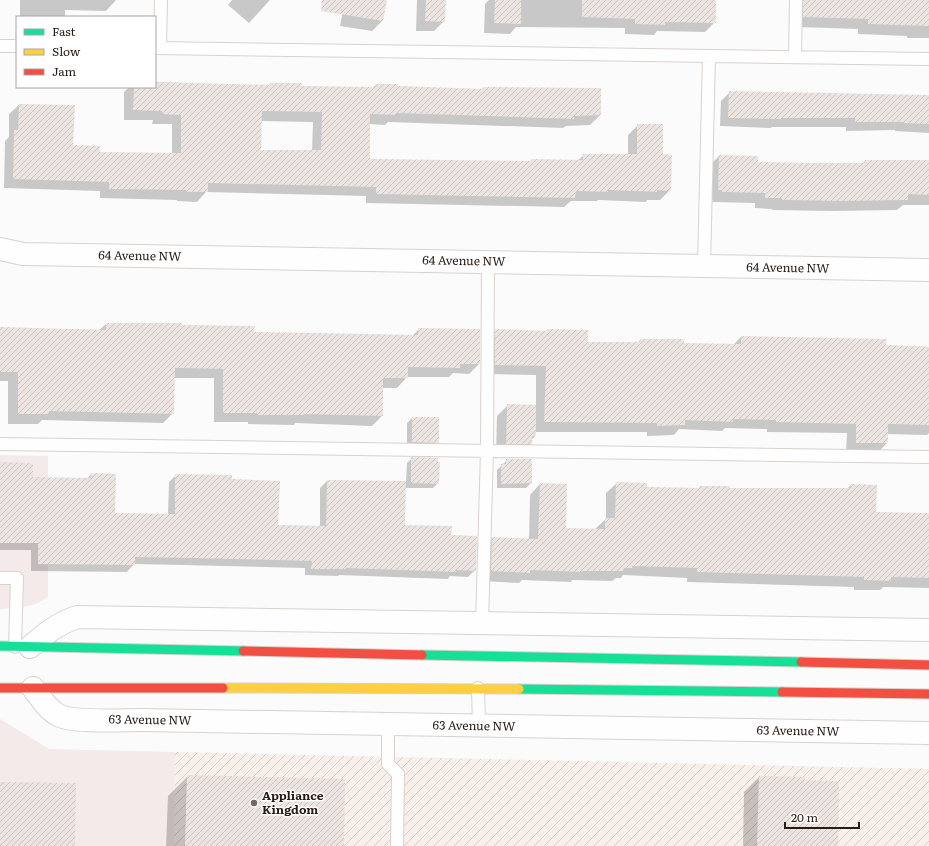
<svg xmlns="http://www.w3.org/2000/svg" width="929" height="846" font-family="Literata,serif">
	<style>
		.commercial { fill: #f4eaea }
		.industrial { fill: url(#industrial-furrows) }
		.shadow { fill: #0003; fill-rule: evenodd }
		.building { fill: url(#building-hatch); fill-rule: evenodd }
		.lines { fill: none; stroke-linecap: round; stroke-linejoin: round }
		.lane-casing { stroke: #d8d2ce; stroke-width: 14 }
		.street-casing { stroke: #d8d2ce; stroke-width: 24 }
		.fast-casing { stroke: #d8d2ce; stroke-width: 11 }
		.slow-casing { stroke: #d8d2ce; stroke-width: 11 }
		.jam-casing { stroke: #d8d2ce; stroke-width: 11 }
		.lane { stroke: #fefefe; stroke-width: 12 }
		.street { stroke: #fefefe; stroke-width: 22 }
		.fast { stroke: #16e098; stroke-width: 9 }
		.slow { stroke: #ffcf43; stroke-width: 9 }
		.jam { stroke: #f24e42; stroke-width: 9 }
		.poi-dot { fill: #726965; stroke: #fff; stroke-width: 1.5 }
		.labels { text-anchor: middle; stroke-width: 3; stroke-linejoin: round; paint-order: stroke }
		.street-label { font-size: 12px; fill: #281b14; stroke: #fff }
		.poi-label { font-size: 12px; font-weight: bold; fill: #281b14; stroke: #fff; text-anchor: start }
	</style>
	<defs>
		<pattern id="industrial-furrows" width="10" height="10" patternUnits="userSpaceOnUse"><rect width="10" height="10" fill="#f9efea"/><path d="M-1 1l2-2M0 10L10 0M9 11l2-2" fill="none" stroke="#d5ccc8"/></pattern>
		<pattern id="building-hatch" width="6" height="6" patternUnits="userSpaceOnUse"><rect width="6" height="6" fill="#ebe4e0"/><path d="M-1 1l2-2M0 6l6-6M5 7l2-2" fill="none" stroke="#cac3bf"/></pattern>
	</defs>
	<rect width="100%" height="100%" fill="#fbfbfb"/>
	<!-- commercial -->
	<path class="commercial" d="M 0,455 L 48,456 L 48,597 L 36,604 L 19,608 L 0,609 Z
		M 0,719 L 49,749 L 175,752 L 174,846 L 0,846 Z"/>
	<!-- industrial -->
	<path class="industrial" d="M 175,752 L 929,769 L 929,846 L 174,846 Z"/>
	<!-- shadow -->
	<path class="shadow" d="M 20,0 L 116,0 L 106,11 L 65,10 L 65,17 L 20,17 Z
		M 232,0 L 270,0 L 249,23 L 228,5 Z
		M 345,0 L 386,0 L 382,21 L 372,31 L 340,26 Z
		M 417,0 L 445,0 L 444,21 L 434,31 L 416,31 Z
		M 489,0 L 715,0 L 715,22 L 705,32 L 657,31 L 654,35 L 625,34 L 625,28 L 516,27 L 510,34 L 484,33 L 485,4 Z
		M 799,0 L 929,0 L 929,38 L 907,38 L 907,36 L 858,34 L 858,29 L 798,27 Z
		M 155,82 L 268,86 L 270,84 L 301,87 L 372,88 L 376,85 L 396,87 L 481,90 L 483,88 L 600,115 L 590,125 L 566,126 L 563,128 L 388,122 L 385,125 L 369,124 L 369,160 L 529,162 L 532,160 L 577,161 L 584,155 L 628,155 L 628,135 L 638,125 L 662,155 L 670,190 L 660,200 L 647,200 L 646,202 L 598,200 L 597,201 L 571,201 L 564,207 L 366,203 L 366,196 L 206,192 L 197,202 L 177,201 L 177,200 L 100,198 L 100,191 L 4,188 L 5,141 L 9,137 L 9,114 L 19,105 L 72,146 L 99,153 L 172,154 L 172,124 L 152,124 L 153,120 L 124,120 L 124,92 L 129,87 L 155,87 ZM 260,121 L 313,122 L 312,151 L 260,151 Z
		M 730,92 L 929,96 L 929,133 L 895,131 L 895,130 L 846,131 L 846,127 L 772,127 L 771,128 L 720,126 L 721,101 Z
		M 719,156 L 757,163 L 862,164 L 865,161 L 929,161 L 929,205 L 903,205 L 897,210 L 832,211 L 772,210 L 772,209 L 755,208 L 755,203 L 712,202 L 713,200 L 708,200 L 709,166 Z
		M 106,324 L 181,326 L 253,333 L 412,336 L 419,329 L 479,364 L 469,374 L 453,373 L 449,377 L 407,377 L 397,388 L 382,388 L 382,416 L 372,426 L 295,423 L 294,425 L 248,424 L 248,422 L 214,422 L 214,378 L 174,378 L 173,413 L 163,423 L 42,420 L 38,424 L 8,424 L 8,381 L 0,381 L 0,328 L 99,330 Z
		M 496,330 L 545,332 L 547,330 L 587,343 L 638,343 L 640,340 L 683,344 L 734,344 L 741,337 L 885,346 L 929,347 L 929,433 L 927,435 L 887,434 L 887,443 L 877,453 L 846,452 L 847,433 L 767,432 L 767,429 L 725,428 L 722,431 L 679,429 L 674,435 L 647,436 L 647,432 L 535,432 L 535,436 L 531,440 L 531,444 L 520,454 L 496,454 L 497,416 L 508,405 L 536,406 L 536,375 L 486,374 L 486,340 Z
		M 412,418 L 438,418 L 438,442 L 433,447 L 407,447 L 407,423 Z
		M 412,458 L 438,483 L 433,488 L 405,488 L 404,526 L 450,536 L 475,570 L 468,577 L 450,576 L 448,579 L 339,575 L 338,576 L 305,575 L 305,568 L 183,565 L 134,564 L 127,572 L 31,571 L 31,550 L 0,550 L 0,463 L 32,478 L 87,479 L 91,474 L 114,514 L 168,515 L 169,482 L 176,475 L 231,480 L 277,526 L 320,527 L 320,488 L 327,481 L 406,482 L 407,463 Z
		M 507,460 L 531,483 L 526,488 L 497,488 L 497,470 Z
		M 617,483 L 646,488 L 698,489 L 700,487 L 729,489 L 847,489 L 851,485 L 875,513 L 929,514 L 929,588 L 883,587 L 880,590 L 854,590 L 854,587 L 687,582 L 687,578 L 623,575 L 621,578 L 616,578 L 612,581 L 572,580 L 571,582 L 522,580 L 519,583 L 481,581 L 482,548 L 492,538 L 529,540 L 530,495 L 540,484 L 565,529 L 595,529 L 606,519 L 606,493 Z
		M 188,776 L 343,846 L 166,846 L 168,796 Z
		M 759,777 L 837,846 L 743,846 L 744,792 Z"/>
	<!-- building -->
	<path class="building" d="M 322,0 L 387,0 L 383,21 L 321,11 Z
		M 426,0 L 446,0 L 445,22 L 425,21 Z
		M 495,0 L 521,0 L 521,24 L 494,23 Z
		M 582,0 L 716,0 L 716,23 L 665,22 L 665,25 L 635,24 L 635,19 L 582,17 Z
		M 803,0 L 929,0 L 929,26 L 868,24 L 868,19 L 803,17 Z
		M 155,82 L 270,85 L 270,83 L 302,83 L 302,86 L 375,87 L 375,84 L 398,84 L 398,86 L 483,89 L 483,87 L 601,88 L 601,115 L 574,116 L 574,119 L 396,113 L 396,115 L 370,114 L 370,159 L 531,161 L 531,159 L 583,160 L 583,154 L 637,154 L 637,124 L 663,124 L 663,154 L 672,155 L 671,191 L 657,190 L 657,192 L 608,190 L 608,192 L 576,191 L 575,198 L 423,195 L 376,194 L 376,187 L 208,183 L 208,192 L 186,192 L 186,190 L 109,189 L 109,182 L 13,179 L 14,130 L 18,130 L 19,104 L 75,105 L 73,145 L 100,146 L 100,152 L 181,153 L 181,115 L 162,114 L 162,111 L 133,110 L 134,87 L 155,87 ZM 262,111 L 322,112 L 321,150 L 261,150 Z
		M 729,91 L 929,95 L 929,124 L 903,123 L 903,122 L 855,122 L 855,118 L 781,118 L 781,119 L 728,118 Z
		M 719,155 L 758,156 L 758,162 L 809,163 L 865,163 L 865,160 L 929,160 L 929,195 L 908,194 L 908,200 L 843,201 L 782,200 L 782,198 L 765,198 L 765,193 L 722,192 L 722,190 L 718,190 Z
		M 106,323 L 182,323 L 182,325 L 255,326 L 254,332 L 313,333 L 418,335 L 418,328 L 480,329 L 480,364 L 460,364 L 460,368 L 408,367 L 408,378 L 383,378 L 383,416 L 304,414 L 304,415 L 257,415 L 257,413 L 223,413 L 223,369 L 175,368 L 174,414 L 49,411 L 49,414 L 18,414 L 18,372 L 0,372 L 0,327 L 106,330 Z
		M 495,329 L 547,331 L 547,329 L 588,330 L 588,342 L 640,342 L 640,339 L 684,339 L 684,343 L 741,344 L 741,336 L 887,339 L 886,345 L 929,347 L 929,425 L 888,424 L 888,443 L 856,443 L 856,424 L 776,422 L 776,420 L 733,419 L 733,422 L 685,420 L 685,425 L 657,426 L 657,423 L 544,422 L 546,366 L 495,365 Z
		M 507,404 L 536,405 L 536,436 L 532,436 L 532,444 L 506,444 Z
		M 412,417 L 439,417 L 439,443 L 412,442 Z
		M 411,457 L 438,458 L 438,462 L 440,462 L 439,484 L 411,483 Z
		M 506,459 L 532,459 L 532,483 L 501,484 L 501,464 L 506,464 Z
		M 0,462 L 33,463 L 33,477 L 91,478 L 91,473 L 116,474 L 115,513 L 175,514 L 175,474 L 232,475 L 232,479 L 280,481 L 278,525 L 326,526 L 327,480 L 406,481 L 405,525 L 452,526 L 451,535 L 477,536 L 476,571 L 456,570 L 456,572 L 346,568 L 346,569 L 311,569 L 312,561 L 191,558 L 135,557 L 135,565 L 38,564 L 38,543 L 0,543 Z
		M 616,482 L 647,483 L 647,487 L 700,488 L 700,486 L 730,486 L 730,488 L 851,488 L 851,484 L 877,485 L 876,512 L 929,513 L 929,578 L 891,577 L 891,581 L 864,580 L 864,577 L 697,572 L 697,568 L 632,566 L 632,568 L 624,568 L 623,571 L 583,571 L 582,572 L 530,570 L 530,573 L 491,571 L 492,537 L 538,539 L 540,483 L 567,484 L 566,528 L 605,529 L 605,518 L 615,518 Z
		M 187,775 L 345,779 L 344,846 L 185,846 Z
		M 759,776 L 805,777 L 805,780 L 839,781 L 838,846 L 757,846 Z
		M 0,782 L 76,783 L 75,846 L 0,846 Z"/>
	<g class="lines">
		<defs>
			<path id="lane" d="M 0,46 L 17,46
				M 155,48 L 929,59
				M 160,48 L 161,0
				M 795,57 L 796,0
				M 704,266 L 709,56
				M 0,444 L 929,457
				M 0,578 L 17,578 L 15,647
				M 482,623 L 487,451 L 488,262
				M 478,688 L 479,726
				M 388,725 L 388,764 L 398,774 L 397,846"/>
			<path id="street" d="M 0,249 L 23,254 L 929,270
				M 30,647 C 46,633 57,624 77,617 L 929,630
				M 33,688 C 40,697 47,709 58,715 C 72,723 123,720 142,720 L 929,733"/>
			<path id="fast" d="M 0,646 L 243,651
				M 422,655 L 801,662
				M 519,689 L 782,692"/>
			<path id="slow" d="M 223,688 L 519,689"/>
			<path id="jam" d="M 243,651 L 422,655
				M 801,662 L 929,665
				M 0,688 L 223,688
				M 782,692 L 929,694"/>
		</defs>
		<!-- lane casing -->
		<use href="#lane" class="lane-casing"/>
		<!-- street casing -->
		<use href="#street" class="street-casing"/>
		<!-- fast casing -->
		<use href="#fast" class="fast-casing"/>
		<!-- slow casing -->
		<use href="#slow" class="slow-casing"/>
		<!-- jam casing -->
		<use href="#jam" class="jam-casing"/>
		<!-- lane -->
		<use href="#lane" class="lane"/>
		<!-- street -->
		<use href="#street" class="street"/>
		<!-- fast -->
		<use href="#fast" class="fast"/>
		<!-- slow -->
		<use href="#slow" class="slow"/>
		<!-- jam -->
		<use href="#jam" class="jam"/>
	</g>
	<!-- markers -->
	<circle class="poi-dot" cx="254" cy="803" r="4"/>
	<g class="labels">
		<!-- street labels -->
		<g class="street-label">
			<text transform="translate(140 256) rotate(1)" y="4">64 Avenue NW</text>
			<text transform="translate(464 261) rotate(1)" y="4">64 Avenue NW</text>
			<text transform="translate(788 268) rotate(1)" y="4">64 Avenue NW</text>
			<text transform="translate(150 720) rotate(1)" y="4">63 Avenue NW</text>
			<text transform="translate(474 726) rotate(1)" y="4">63 Avenue NW</text>
			<text transform="translate(798 731) rotate(1)" y="4">63 Avenue NW</text>
		</g>
		<!-- poi labels -->
		<g class="poi-label">
			<text x="262" y="800">Appliance<tspan x="262" dy="14">Kingdom</tspan></text>
		</g>
	</g>
	<!-- legend -->
	<rect x="16" y="16" width="140" height="72" fill="#ffffff" stroke="#a9a4a1"/>
	<rect x="24" y="29" width="20" height="6" fill="#16e098" stroke="#a9a4a1"/>
	<text x="52" y="36" font-size="12" fill="#281b14">Fast</text>
	<rect x="24" y="49" width="20" height="6" fill="#ffcf43" stroke="#a9a4a1"/>
	<text x="52" y="56" font-size="12" fill="#281b14">Slow</text>
	<rect x="24" y="69" width="20" height="6" fill="#f24e42" stroke="#a9a4a1"/>
	<text x="52" y="76" font-size="12" fill="#281b14">Jam</text>
	<!-- scale -->
	<path d="M785 822v6h74v-6" fill="none" stroke="#281b14" stroke-width="2"/>
	<text x="791" y="822" font-size="12" fill="#281b14" stroke="#ffffff" stroke-width="3" paint-order="stroke">20 m</text>
</svg>
